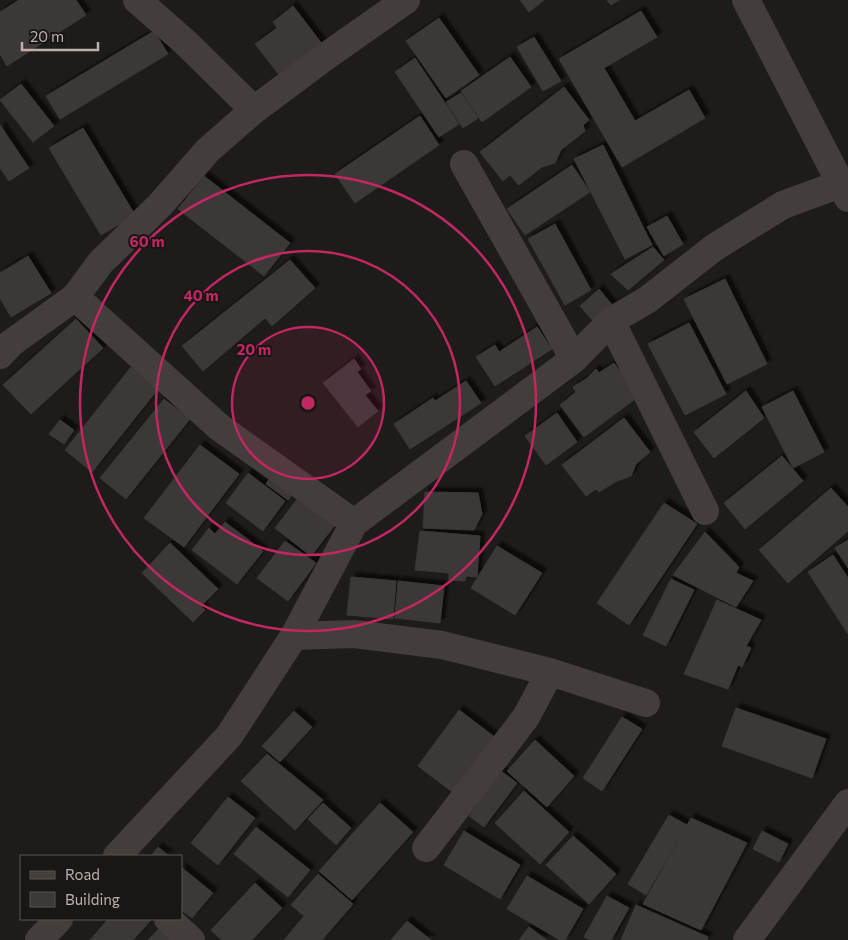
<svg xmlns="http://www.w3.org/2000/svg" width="848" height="940" font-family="Commissioner,sans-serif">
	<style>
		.building { fill: #3c3937; stroke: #393734; filter: url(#shadow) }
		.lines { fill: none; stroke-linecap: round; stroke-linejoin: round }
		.minor { stroke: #433d3b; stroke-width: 28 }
		.ring { fill: none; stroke: #c22763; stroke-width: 2.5 }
		.centre { fill: #c22763; stroke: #181715; stroke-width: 2.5 }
		.ring-label { font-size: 15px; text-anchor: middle; font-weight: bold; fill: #c22763; stroke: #181715; stroke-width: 4; stroke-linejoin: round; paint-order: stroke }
	</style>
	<defs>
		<filter id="shadow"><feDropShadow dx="4.5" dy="-4.5" stdDeviation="1" flood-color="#0009"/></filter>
	</defs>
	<rect width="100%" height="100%" fill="#1d1c1a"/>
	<!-- building -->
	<path class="building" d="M 19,0 L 76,0 L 86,15 L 7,66 L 0,54 L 0,12 Z
		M 520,0 L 544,0 L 529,12 Z
		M 607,0 L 619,0 L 611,5 Z
		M 293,6 L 326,49 L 284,81 L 255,44 L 277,28 L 273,22 Z
		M 641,11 L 657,37 L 604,68 L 635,121 L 689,90 L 705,118 L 622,167 L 559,59 Z
		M 439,18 L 479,75 L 446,98 L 406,41 Z
		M 154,31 L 168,54 L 60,119 L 46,96 Z
		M 534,37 L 561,81 L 543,91 L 517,47 Z
		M 510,57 L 531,87 L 482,122 L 461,91 Z
		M 415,58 L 459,124 L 439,137 L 395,72 Z
		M 21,84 L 54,126 L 33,142 L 0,100 Z
		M 564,87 L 589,120 L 583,125 L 585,131 L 561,150 L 555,163 L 542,167 L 519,185 L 510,175 L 503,181 L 480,152 Z
		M 461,93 L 478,118 L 463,128 L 446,102 Z
		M 420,116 L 439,145 L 355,203 L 335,174 Z
		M 0,125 L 29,168 L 9,181 L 0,168 Z
		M 83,128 L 135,215 L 101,235 L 49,148 Z
		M 603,145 L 652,245 L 625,259 L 574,159 Z
		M 572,165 L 590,192 L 525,235 L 507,209 Z
		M 204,176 L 290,243 L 264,276 L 178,209 Z
		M 667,216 L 683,244 L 664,256 L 647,227 Z
		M 555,224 L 591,290 L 565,305 L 528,239 Z
		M 653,247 L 664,260 L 628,290 L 611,274 Z
		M 28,256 L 51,293 L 11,317 L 0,298 L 0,273 Z
		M 290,260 L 315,288 L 272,326 L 265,318 L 203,371 L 182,346 Z
		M 725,279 L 767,364 L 727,384 L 684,299 Z
		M 599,289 L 613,306 L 594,322 L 580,306 Z
		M 76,319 L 103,348 L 31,414 L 3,385 Z
		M 689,323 L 726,394 L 685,415 L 648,344 Z
		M 537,327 L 552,349 L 495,386 L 476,357 L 495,345 L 499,352 Z
		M 354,359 L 361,369 L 357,372 L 371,391 L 365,395 L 378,411 L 358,427 L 323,383 Z
		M 614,363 L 638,397 L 584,437 L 560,405 L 576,392 L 573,387 L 586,379 L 596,369 L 599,373 Z
		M 131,367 L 158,389 L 92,472 L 65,450 Z
		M 466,381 L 481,403 L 410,449 L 394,424 L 433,398 L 435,401 Z
		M 746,391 L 764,418 L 714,458 L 694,432 Z
		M 793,391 L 824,452 L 793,468 L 762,407 Z
		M 164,399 L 190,419 L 126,499 L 100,478 Z
		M 557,413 L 577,442 L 546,465 L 525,436 Z
		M 624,418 L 650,452 L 636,464 L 631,476 L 617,481 L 599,492 L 596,489 L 586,496 L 562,465 Z
		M 60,420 L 74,430 L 64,444 L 49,434 Z
		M 200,445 L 239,474 L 184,547 L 144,518 Z
		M 782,456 L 803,481 L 745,529 L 724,503 Z
		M 248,473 L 285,501 L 263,531 L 226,503 Z
		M 273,473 L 296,490 L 288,500 L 266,484 Z
		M 831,488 L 848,507 L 848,531 L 788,583 L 759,550 Z
		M 425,492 L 478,493 L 482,514 L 474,530 L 423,528 Z
		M 298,498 L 335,525 L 311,556 L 275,528 Z
		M 664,503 L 697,524 L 629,625 L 597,603 Z
		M 225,522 L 263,551 L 237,584 L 192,550 L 209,528 L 215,534 Z
		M 420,531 L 480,536 L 477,577 L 466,576 L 465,581 L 449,580 L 449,573 L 415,570 Z
		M 705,532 L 739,567 L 736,573 L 753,581 L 736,607 L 673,575 Z
		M 848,540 L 848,568 L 835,548 Z
		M 285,541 L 316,563 L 288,601 L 257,578 Z
		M 170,543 L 218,589 L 201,606 L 205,610 L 193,622 L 142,573 Z
		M 497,546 L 542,573 L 515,615 L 471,588 Z
		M 833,555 L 848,578 L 848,634 L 808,572 Z
		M 351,577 L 396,581 L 393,619 L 347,615 Z
		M 671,579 L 694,590 L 666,646 L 643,635 Z
		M 398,581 L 444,586 L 440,623 L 395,618 Z
		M 717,600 L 761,620 L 746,646 L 751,648 L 742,667 L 738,665 L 728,689 L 684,674 Z
		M 736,708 L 826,739 L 812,778 L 722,746 Z
		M 459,710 L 496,738 L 455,794 L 418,766 Z
		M 294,711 L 312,727 L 280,762 L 262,746 Z
		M 622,717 L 642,729 L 602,791 L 583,778 Z
		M 535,740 L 574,776 L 547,807 L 507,771 Z
		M 267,754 L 323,800 L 295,830 L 241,781 Z
		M 501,771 L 517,783 L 484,827 L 469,816 Z
		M 524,791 L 569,832 L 540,864 L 495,823 Z
		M 228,797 L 255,818 L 218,865 L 191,843 Z
		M 323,803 L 351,828 L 336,845 L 308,819 Z
		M 380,803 L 413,832 L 352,900 L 319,871 Z
		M 669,815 L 687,825 L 646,895 L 628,884 Z
		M 691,818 L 747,843 L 701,930 L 643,904 Z
		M 256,827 L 310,870 L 288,897 L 234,854 Z
		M 464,831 L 520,865 L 500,899 L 444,865 Z
		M 762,831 L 788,844 L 779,862 L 753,849 Z
		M 573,836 L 616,874 L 589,904 L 546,865 Z
		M 158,847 L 169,856 L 151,856 Z
		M 181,867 L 213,893 L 192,918 L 181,910 Z
		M 318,874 L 353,904 L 322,940 L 284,940 L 304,916 L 291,905 Z
		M 527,876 L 583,909 L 565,940 L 560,940 L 507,909 Z
		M 255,883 L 282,908 L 252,940 L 222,940 L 211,930 Z
		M 607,896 L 629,908 L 611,940 L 590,940 L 584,937 Z
		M 636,905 L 708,937 L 707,940 L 621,940 Z
		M 108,919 L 152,919 L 133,940 L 90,940 Z
		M 407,921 L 431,940 L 391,940 Z
		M 164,923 L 183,940 L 148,940 Z
		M 529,927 L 547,940 L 519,940 Z"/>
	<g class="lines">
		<!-- minor -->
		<path class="minor" d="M 137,0 L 186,43 L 254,110
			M 746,0 L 848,198
			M 464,164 L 574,359
			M 75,297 L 219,427 L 354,523
			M 611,321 L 705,511
			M 0,355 L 10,344 L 75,297 L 101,262 L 160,205 L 208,150 L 254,110 L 325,57 L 406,0
			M 294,636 L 354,523 L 574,359 L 611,321 L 647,300 L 715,247 L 783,205 L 840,184
			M 426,848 L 526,717 L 550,672
			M 117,856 L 229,736 L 294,636 L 354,634 L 442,645 L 550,672 L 646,703
			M 168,919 L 191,940
			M 39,940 L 59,919
			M 747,940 L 848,803"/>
	</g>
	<!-- distance rings -->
	<circle cx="308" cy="403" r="76" fill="#c22763" fill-opacity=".12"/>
	<g class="ring">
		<circle cx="308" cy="403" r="76"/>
		<circle cx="308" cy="403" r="152"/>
		<circle cx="308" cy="403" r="228"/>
	</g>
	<circle cx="308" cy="403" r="8" class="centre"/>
	<g class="ring-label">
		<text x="147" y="247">60 m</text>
		<text x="201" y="301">40 m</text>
		<text x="254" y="355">20 m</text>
	</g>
	<!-- legend -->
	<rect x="20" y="855" width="162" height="65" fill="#181715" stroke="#5a5451"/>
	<rect x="30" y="871" width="25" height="8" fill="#433d3b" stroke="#5a5451"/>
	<text x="65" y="880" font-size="15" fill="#beafac">Road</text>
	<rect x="30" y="892" width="25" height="15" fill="#3c3937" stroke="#5a5451"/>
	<text x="65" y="905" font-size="15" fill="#beafac">Building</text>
	<!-- scale -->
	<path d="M22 42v8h76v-8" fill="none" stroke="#beafac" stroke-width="2.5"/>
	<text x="30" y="42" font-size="15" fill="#beafac" stroke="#181715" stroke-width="4" paint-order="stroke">20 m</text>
</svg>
